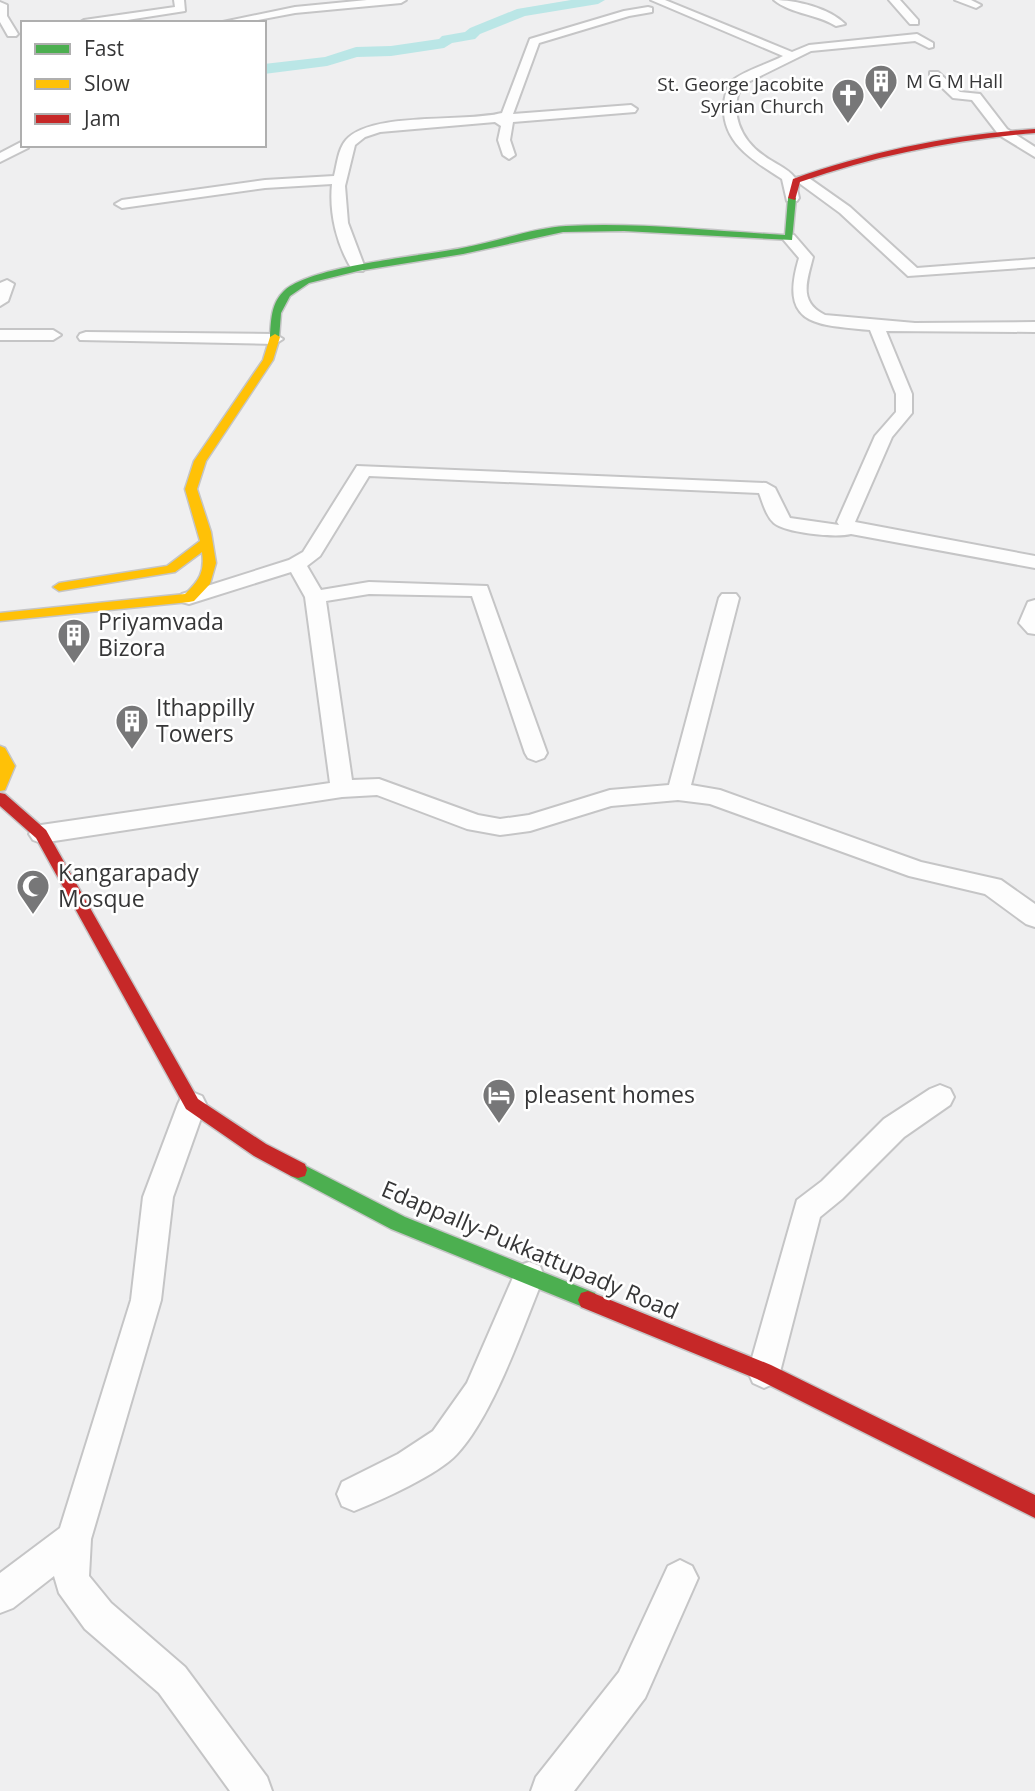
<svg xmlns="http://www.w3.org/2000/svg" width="1035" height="1791" font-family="'Open Sans',sans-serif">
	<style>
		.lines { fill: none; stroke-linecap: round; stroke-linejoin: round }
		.canal { fill: #bae6e6; fill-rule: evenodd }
		.street-casing { stroke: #c5c5c6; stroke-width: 4 }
		.fast-casing { stroke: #c5c5c6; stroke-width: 3 }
		.slow-casing { stroke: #c5c5c6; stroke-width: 3 }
		.jam-casing { stroke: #c5c5c6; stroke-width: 3 }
		.street { fill: #fdfdfd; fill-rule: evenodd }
		.fast { fill: #4caf50; fill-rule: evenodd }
		.slow { fill: #ffc107; fill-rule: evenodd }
		.jam { fill: #c62828; fill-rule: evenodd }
		.labels { text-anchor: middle; stroke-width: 5; stroke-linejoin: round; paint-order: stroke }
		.far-poi-label { font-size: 19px; fill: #363637; stroke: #fff; text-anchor: start }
		.poi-label { font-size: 23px; fill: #363637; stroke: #fff; text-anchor: start }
		.street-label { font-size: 23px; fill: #363637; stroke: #fff }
	</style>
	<rect width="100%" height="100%" fill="#efeff0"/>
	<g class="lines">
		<!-- canal -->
		<path class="canal" d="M 571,0 L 605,0 L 598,4 L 525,16 L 480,34 L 475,39 L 452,43 L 444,48 L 391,56 L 357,57 L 327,66 L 264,74 L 264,64 L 325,57 L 356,47 L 391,46 L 439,39 L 442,36 L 465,32 L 470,28 L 517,9 Z"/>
		<defs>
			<path id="street" d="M 174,0 L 184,0 L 185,11 L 108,23 L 79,23 L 84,20 L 175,7 Z
				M 367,0 L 406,0 L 401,3 L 295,13 L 242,23 L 218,23 L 295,7 Z
				M 651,0 L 665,0 L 792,52 L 809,45 L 917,34 L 933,43 L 933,47 L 929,48 L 915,41 L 811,51 L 742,85 C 728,111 741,140 763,155 C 773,163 788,168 795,178 L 806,176 L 850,207 L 917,268 L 1035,259 L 1035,267 L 908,276 L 840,213 L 795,180 L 799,198 L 797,201 L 787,201 L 782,179 C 754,161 722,143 724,106 C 724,98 727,86 733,80 C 746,70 768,64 783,56 Z
				M 774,0 C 796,0 829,8 845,24 L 836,26 C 817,14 791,14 774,0 Z
				M 889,0 L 900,0 L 918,20 L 918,24 L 910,24 Z
				M 955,0 L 971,0 L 981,5 L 976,8 Z
				M 0,2 L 7,5 L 7,16 L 18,34 L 16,36 L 8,36 L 0,22 Z
				M 648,7 L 652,8 L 652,12 L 629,16 L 539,43 L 513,114 L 631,105 L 637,109 L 635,112 L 513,122 L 510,140 L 515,155 L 509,159 L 503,155 L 498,140 L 501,126 L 495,122 L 380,132 L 365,137 L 355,145 L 345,186 L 348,223 L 365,268 L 363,271 L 353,271 C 337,246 329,214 332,184 L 265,188 L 122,208 L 115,204 L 122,200 L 265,180 L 334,176 C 337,165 338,149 346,140 C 372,111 463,123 502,113 L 530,39 L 624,11 Z
				M 930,72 L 938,72 L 960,92 L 980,94 L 1007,129 L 1035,147 L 1035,157 L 999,135 L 972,100 L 953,98 L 930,76 Z
				M 23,141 L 23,145 L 29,145 L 28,148 L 0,162 L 0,153 Z
				M 789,234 L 794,235 L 813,257 C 807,281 798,302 825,315 L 915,323 L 1035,322 L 1035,332 L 886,331 L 912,394 L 912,413 L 892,437 L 855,522 L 1035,556 L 1035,568 L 851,534 C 836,538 786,533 774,523 C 766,516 763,503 759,493 L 369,476 L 320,556 L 307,566 L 321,590 L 369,582 L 487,586 L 547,753 L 544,758 L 536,761 L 528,758 L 525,753 L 472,596 L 369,594 L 326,601 L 352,780 L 379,779 L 478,815 L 500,819 L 529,815 L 610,790 L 669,785 L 719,598 L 722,594 L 736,594 L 739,598 L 691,785 L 720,790 L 921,862 L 1001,880 L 1035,904 L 1035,927 L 1026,924 L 985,894 L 909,876 L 710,804 L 678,800 L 611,806 L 530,831 L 500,835 L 467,829 L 377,795 L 342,797 L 41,843 L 33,840 L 29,834 L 33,828 L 41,825 L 330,783 L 305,597 L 291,572 L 189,604 L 182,602 L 179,598 L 182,594 L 289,560 L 303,552 L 357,466 L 766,483 L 775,488 L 790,518 L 839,525 L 837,522 L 875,436 L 896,412 L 896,394 L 870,330 C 814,325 779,325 799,258 L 782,238 Z
				M 7,280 L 14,284 L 8,301 L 0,306 L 0,283 Z
				M 0,330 L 53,330 L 61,335 L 53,340 L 0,340 Z
				M 86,332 L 275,334 L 283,339 L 275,344 L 80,340 L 78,337 L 80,334 Z
				M 1035,600 L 1035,634 L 1028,633 L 1019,623 L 1028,602 Z
				M 940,1085 L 950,1089 L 954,1097 L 950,1105 L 904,1137 L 842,1199 L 820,1217 L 780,1372 L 775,1383 L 764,1388 L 753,1383 L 748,1372 L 797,1200 L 822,1181 L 884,1119 L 930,1089 Z
				M 192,1092 L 202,1096 L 206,1104 L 173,1197 L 161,1300 L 91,1539 L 89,1576 L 111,1603 L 185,1667 L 267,1777 L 272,1791 L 230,1791 L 159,1693 L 85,1629 L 59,1593 L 54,1576 L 13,1608 L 0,1613 L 0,1573 L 60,1528 L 131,1300 L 143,1197 L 178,1104 L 182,1096 Z
				M 529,1262 L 540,1266 L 544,1276 C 523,1327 494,1414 457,1454 C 438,1475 381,1500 354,1511 L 342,1506 L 337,1494 L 342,1482 L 398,1454 L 433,1431 L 467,1383 L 518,1266 Z
				M 680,1560 L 692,1566 L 698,1578 L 645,1698 L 574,1791 L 531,1791 L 536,1777 L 619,1672 L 668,1566 Z"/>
			<path id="fast" d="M 792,195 L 796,198 L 792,240 L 624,231 L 563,232 L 463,254 L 358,271 L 309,283 L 290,296 L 281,313 L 279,339 L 270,337 C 271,321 271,304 283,292 C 307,266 423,256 462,248 C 496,242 532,228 566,226 C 639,222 712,231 785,235 L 788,198 Z
				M 298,1162 L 405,1217 L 595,1293 L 598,1300 L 595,1307 L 588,1309 L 391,1229 L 291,1176 L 289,1170 L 291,1164 Z"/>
			<path id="slow" d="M 275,334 L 280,337 L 273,360 L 206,461 L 197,489 L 211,532 L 216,563 L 210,584 L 194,601 L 189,602 L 0,621 L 0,613 L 185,594 C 199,581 205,572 202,552 L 175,572 L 59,591 L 53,587 L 59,583 L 167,566 L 200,541 L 185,489 L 194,461 L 263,360 L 270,337 Z
				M 0,746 L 5,748 L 15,766 L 5,790 L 0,791 Z"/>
			<path id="jam" d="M 1035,129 L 1035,133 C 954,140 877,155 800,182 L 795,200 L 788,198 L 793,179 C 872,151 951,135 1035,129 Z
				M 0,793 L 5,794 L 46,830 L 198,1099 L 266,1144 L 305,1164 L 307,1170 L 305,1176 L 298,1178 L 291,1176 L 254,1156 L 186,1109 L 36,838 L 0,806 Z
				M 588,1291 L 771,1365 L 1035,1495 L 1035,1518 L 757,1379 L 581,1307 L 578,1300 L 581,1293 Z"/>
		</defs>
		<!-- street casing -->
		<use href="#street" class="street-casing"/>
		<!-- fast casing -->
		<use href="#fast" class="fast-casing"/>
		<!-- slow casing -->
		<use href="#slow" class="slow-casing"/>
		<!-- jam casing -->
		<use href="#jam" class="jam-casing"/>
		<!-- street -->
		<use href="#street" class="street"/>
		<!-- fast -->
		<use href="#fast" class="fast"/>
		<!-- slow -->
		<use href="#slow" class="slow"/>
		<!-- jam -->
		<use href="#jam" class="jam"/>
	</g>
	<!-- icons -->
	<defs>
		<symbol id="building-pin" viewBox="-11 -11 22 30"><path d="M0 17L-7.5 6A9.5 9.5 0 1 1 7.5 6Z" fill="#777778" stroke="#fff"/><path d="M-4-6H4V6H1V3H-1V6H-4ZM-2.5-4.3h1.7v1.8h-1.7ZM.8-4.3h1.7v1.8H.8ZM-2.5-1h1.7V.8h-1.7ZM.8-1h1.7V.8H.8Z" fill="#fff"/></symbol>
		<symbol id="church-pin" viewBox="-11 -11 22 30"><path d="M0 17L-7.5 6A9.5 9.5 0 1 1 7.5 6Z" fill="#777778" stroke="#fff"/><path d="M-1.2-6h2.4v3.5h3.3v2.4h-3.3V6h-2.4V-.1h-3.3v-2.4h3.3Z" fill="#fff"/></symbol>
		<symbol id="mosque-pin" viewBox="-11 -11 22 30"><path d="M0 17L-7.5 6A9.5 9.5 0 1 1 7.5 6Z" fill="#777778" stroke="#fff"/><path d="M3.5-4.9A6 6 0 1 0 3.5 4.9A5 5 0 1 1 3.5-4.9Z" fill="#fff"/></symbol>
		<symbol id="hotel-pin" viewBox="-11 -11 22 30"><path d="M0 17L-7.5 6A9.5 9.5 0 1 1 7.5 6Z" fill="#777778" stroke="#fff"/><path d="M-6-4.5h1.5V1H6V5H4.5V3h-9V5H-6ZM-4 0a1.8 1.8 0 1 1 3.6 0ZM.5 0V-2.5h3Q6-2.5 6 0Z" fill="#fff"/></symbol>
	</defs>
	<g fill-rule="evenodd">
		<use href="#building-pin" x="862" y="62" width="38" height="52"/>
		<use href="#church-pin" x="829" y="76" width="38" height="52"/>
		<use href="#building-pin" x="55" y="616" width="38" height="52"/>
		<use href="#building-pin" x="113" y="702" width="38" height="52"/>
		<use href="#mosque-pin" x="14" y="867" width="38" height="52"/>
		<use href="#hotel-pin" x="480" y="1076" width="38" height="52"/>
	</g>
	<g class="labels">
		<!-- far-poi labels -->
		<g class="far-poi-label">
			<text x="906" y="88">M G M Hall</text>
			<text x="824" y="91" text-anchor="end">St. George Jacobite<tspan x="824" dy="22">Syrian Church</tspan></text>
		</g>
		<!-- poi labels -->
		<g class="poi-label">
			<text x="98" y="630">Priyamvada<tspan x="98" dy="26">Bizora</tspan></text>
			<text x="156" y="716">Ithappilly<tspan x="156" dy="26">Towers</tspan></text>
			<text x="58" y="881">Kangarapady<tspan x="58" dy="26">Mosque</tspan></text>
			<text x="524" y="1103">pleasent homes</text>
		</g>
		<!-- street labels -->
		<g class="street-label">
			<text transform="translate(530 1250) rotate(23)" y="8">Edappally-Pukkattupady Road</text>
		</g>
	</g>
	<!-- legend -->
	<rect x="21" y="21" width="245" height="126" fill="#ffffff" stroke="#afafaf" stroke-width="2"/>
	<rect x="35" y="44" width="35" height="10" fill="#4caf50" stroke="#afafaf" stroke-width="2"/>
	<text x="84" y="56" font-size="21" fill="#363637">Fast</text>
	<rect x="35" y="79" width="35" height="10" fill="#ffc107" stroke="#afafaf" stroke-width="2"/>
	<text x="84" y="91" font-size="21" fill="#363637">Slow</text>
	<rect x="35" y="114" width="35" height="10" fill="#c62828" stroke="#afafaf" stroke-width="2"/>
	<text x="84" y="126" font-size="21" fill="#363637">Jam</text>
</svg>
